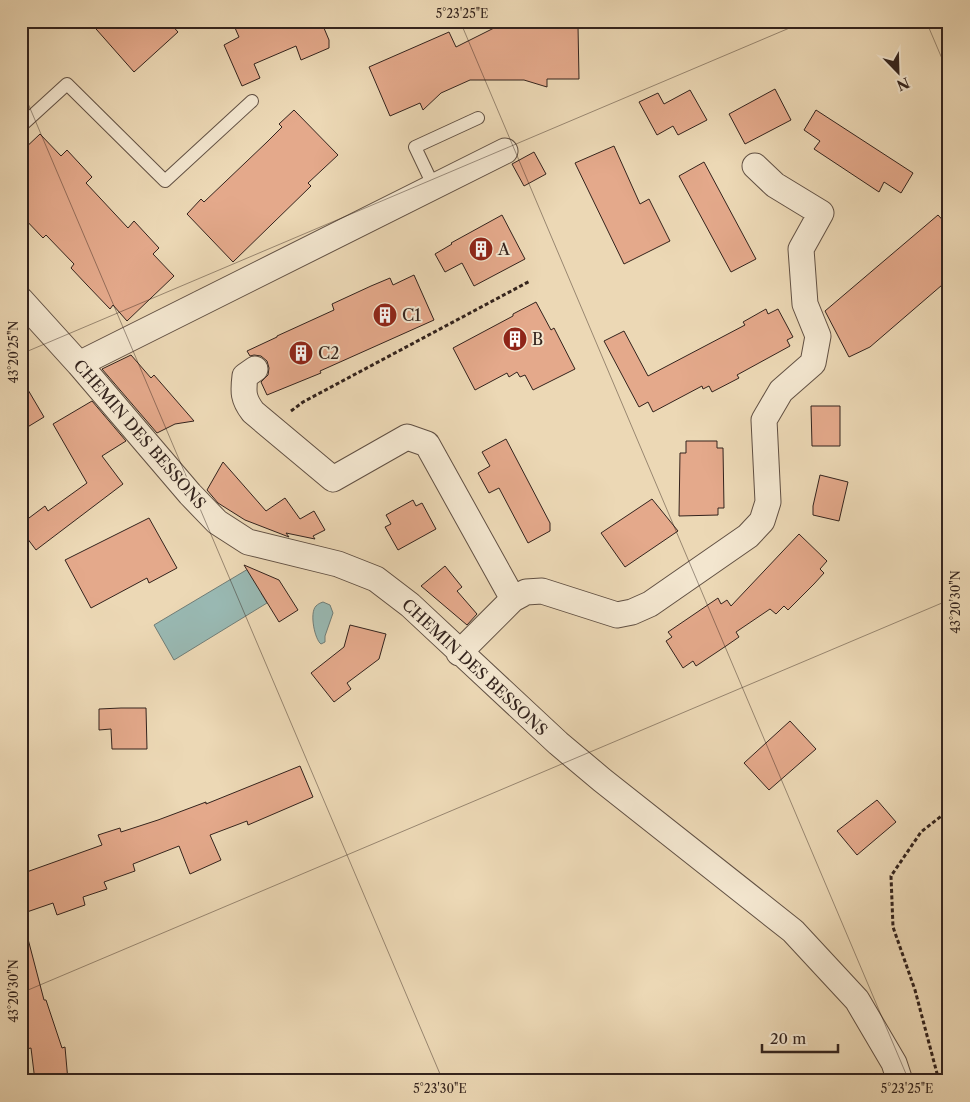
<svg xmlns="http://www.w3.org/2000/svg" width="970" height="1102" font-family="'Libre Caslon Text',serif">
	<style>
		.water { fill: #99b9b3; stroke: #707d77 }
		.building { fill: #e4a98b; stroke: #33231d }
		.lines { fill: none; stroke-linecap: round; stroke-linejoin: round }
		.lane-casing { stroke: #615043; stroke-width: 14 }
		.street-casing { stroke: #615043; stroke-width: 27 }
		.path { stroke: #33231d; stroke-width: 3; stroke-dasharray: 4 2.5; stroke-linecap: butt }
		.lane { stroke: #f3e6cf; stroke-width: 12 }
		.street { stroke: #f3e6cf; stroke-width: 25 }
		.ticks { fill: none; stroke: #33231d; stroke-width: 1; stroke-opacity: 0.45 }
		.labels { text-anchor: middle; stroke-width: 4; stroke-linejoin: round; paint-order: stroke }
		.poi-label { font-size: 16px; fill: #33231d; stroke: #f3e6cf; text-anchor: start }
		.street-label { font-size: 16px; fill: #33231d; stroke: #f3e6cf }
		.neatline { fill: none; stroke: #33231d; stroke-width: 2 }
		.ticks-label { font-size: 12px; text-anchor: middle; fill: #33231d }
	</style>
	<rect width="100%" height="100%" fill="#ecd8b5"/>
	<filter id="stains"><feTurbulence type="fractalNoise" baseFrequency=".004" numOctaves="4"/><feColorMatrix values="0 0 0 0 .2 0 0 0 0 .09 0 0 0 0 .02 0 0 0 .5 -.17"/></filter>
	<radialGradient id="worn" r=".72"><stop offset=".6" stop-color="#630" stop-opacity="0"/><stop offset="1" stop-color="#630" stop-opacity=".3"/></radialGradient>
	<!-- water -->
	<path class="water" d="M 248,569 L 263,592 L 261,593 L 267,603 L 174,660 L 154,625 Z
		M 323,602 L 330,605 L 333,613 L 325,636 L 325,642 L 321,644 C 315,640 309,613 316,606 C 318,604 320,603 323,602 Z"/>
	<!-- building -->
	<path class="building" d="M 89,21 L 168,21 L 178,32 L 134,72 Z
		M 232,21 L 321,21 L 329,40 L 329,48 L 301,60 L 296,46 L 254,64 L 260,78 L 242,86 L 224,45 L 239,37 Z
		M 578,26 L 579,79 L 547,79 L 547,87 L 524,80 L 470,80 L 441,93 L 423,110 L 420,103 L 390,116 L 369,67 L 449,32 L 456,47 L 496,27 Z
		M 775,89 L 791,120 L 745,144 L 729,114 Z
		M 690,90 L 707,120 L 678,135 L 673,126 L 657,135 L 639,102 L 658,93 L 664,104 Z
		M 294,110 L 338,155 L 308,183 L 311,186 L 233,262 L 187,214 L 201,199 L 204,202 L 267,142 L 282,127 L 279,124 Z
		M 816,110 L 913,173 L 901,193 L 884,182 L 879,192 L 814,149 L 820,141 L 804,130 Z
		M 40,134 L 61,156 L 67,150 L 92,177 L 86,183 L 128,228 L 134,221 L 159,248 L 153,254 L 174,276 L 127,321 L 113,305 L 110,309 L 87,285 L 71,268 L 74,264 L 46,235 L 43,238 L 21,215 L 21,152 Z
		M 614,146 L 640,204 L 649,199 L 670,241 L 624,264 L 575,163 Z
		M 534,152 L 546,174 L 524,186 L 512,164 Z
		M 704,162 L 756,259 L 731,272 L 679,176 Z
		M 502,215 L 525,259 L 474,286 L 462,263 L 445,272 L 435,254 L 452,244 L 451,243 Z
		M 938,215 L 949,227 L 949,279 L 870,347 L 849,357 L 825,311 Z
		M 414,275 L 434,320 L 320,371 L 321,373 L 267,395 L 261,382 L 268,375 L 269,368 L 267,361 L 261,356 L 254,355 L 250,356 L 247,351 L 277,337 L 277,336 L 334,310 L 332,304 L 371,286 L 390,278 L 393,285 Z
		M 536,302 L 551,330 L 554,328 L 575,369 L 533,390 L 525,375 L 520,377 L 517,372 L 509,377 L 507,373 L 475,390 L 453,348 L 513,316 L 513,314 Z
		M 766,309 L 768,314 L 778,309 L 793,337 L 787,340 L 790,346 L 737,375 L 739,378 L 712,392 L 709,386 L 703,389 L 702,386 L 653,412 L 648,402 L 639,407 L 604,341 L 624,331 L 648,376 L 745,325 L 743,322 Z
		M 131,355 L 151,378 L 154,375 L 194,421 L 175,424 L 157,433 L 102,369 Z
		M 21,378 L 44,417 L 21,431 Z
		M 92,401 L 126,441 L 102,456 L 123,484 L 36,550 L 21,530 L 21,524 L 45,506 L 48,511 L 87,483 L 53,424 Z
		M 811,406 L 840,406 L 840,446 L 812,446 Z
		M 506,439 L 550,523 L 550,531 L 528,543 L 499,488 L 489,493 L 478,473 L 490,466 L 482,452 Z
		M 686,441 L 717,441 L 717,448 L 723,448 L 724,508 L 718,508 L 718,515 L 679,516 L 680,453 L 686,453 Z
		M 223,462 L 266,511 L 285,498 L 300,519 L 314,511 L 325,530 L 313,536 L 315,539 L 286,533 L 289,537 L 245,520 L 218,503 L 207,490 Z
		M 820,475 L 848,482 L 839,521 L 813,515 L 813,506 Z
		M 652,499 L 678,531 L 625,567 L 601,533 Z
		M 413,500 L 416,506 L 422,503 L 436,529 L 398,550 L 385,527 L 391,524 L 386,515 Z
		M 149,518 L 177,568 L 149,583 L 147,578 L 91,608 L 65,560 Z
		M 799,534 L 827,561 L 820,569 L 824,573 L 814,584 L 788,610 L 784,606 L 776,614 L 770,609 L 736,632 L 739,637 L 726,646 L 696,666 L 693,661 L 683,668 L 666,641 L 672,637 L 668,632 L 718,598 L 721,604 L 727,600 L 731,606 Z
		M 244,565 L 279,580 L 298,610 L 279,622 Z
		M 445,566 L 462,587 L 457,591 L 477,614 L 467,625 L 421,586 Z
		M 350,625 L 386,634 L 379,659 L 347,683 L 351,689 L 334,702 L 311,673 L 344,647 Z
		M 121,708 L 146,708 L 147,749 L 112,749 L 111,729 L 99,730 L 99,709 Z
		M 790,721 L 816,749 L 769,790 L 744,763 Z
		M 300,766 L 313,797 L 248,825 L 247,821 L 210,835 L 221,860 L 190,874 L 179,846 L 133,864 L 135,871 L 104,882 L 107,889 L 83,897 L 85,905 L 57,915 L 53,903 L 21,914 L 21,874 L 102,845 L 98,835 L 120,828 L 121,832 L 158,820 L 206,802 L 206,804 Z
		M 877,800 L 896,822 L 857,855 L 837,831 Z
		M 28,939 L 44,1000 L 46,1000 L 62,1048 L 65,1047 L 68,1081 L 35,1081 L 31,1048 L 21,1050 L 21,940 Z"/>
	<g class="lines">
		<defs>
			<path id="lane" d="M 21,126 L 67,84 L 165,181 L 252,101
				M 434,187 L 415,147 L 478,118"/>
			<path id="street" d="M 21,300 L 79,364 L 190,494 L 217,522 L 248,542 L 338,564 L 376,579 L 410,605 L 558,743 L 602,780 L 793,931 L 857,1000 L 894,1063 L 900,1081
				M 79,364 L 505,151
				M 255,369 L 245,376 C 243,392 243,399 253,412 L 333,479 L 407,437 L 427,444 L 513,599
				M 459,653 L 513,599 L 526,592 L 542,591 L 617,615 L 632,612 L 650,604 L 748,536 L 762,521 L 768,502 L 764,420 L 781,391 L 813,363 L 818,336 L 805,304 L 801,249 L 821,213 L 775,185 L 755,166"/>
		</defs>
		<!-- lane casing -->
		<use href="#lane" class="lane-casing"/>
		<!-- street casing -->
		<use href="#street" class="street-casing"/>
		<!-- path -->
		<path class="path" d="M 291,411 L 303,402 L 530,281
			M 939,1081 L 915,990 L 893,927 L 891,876 L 921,832 L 949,810"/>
		<!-- lane -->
		<use href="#lane" class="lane"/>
		<!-- street -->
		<use href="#street" class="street"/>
	</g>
	<!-- ticks -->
	<path class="ticks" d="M 460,21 L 909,1081M 926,21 L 949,75M 21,87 L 443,1081M 21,354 L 806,21M 21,993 L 949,600"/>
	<!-- icons -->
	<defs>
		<symbol id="building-disc" viewBox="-11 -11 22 22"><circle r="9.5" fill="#8f2418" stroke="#f3e6cf"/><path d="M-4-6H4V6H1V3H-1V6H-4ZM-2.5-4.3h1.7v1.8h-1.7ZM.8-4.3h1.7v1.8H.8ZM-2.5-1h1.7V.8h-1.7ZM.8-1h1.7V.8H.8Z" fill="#fff"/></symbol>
	</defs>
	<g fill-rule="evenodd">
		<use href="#building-disc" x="467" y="235" width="28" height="28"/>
		<use href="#building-disc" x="371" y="301" width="28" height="28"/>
		<use href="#building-disc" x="501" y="325" width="28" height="28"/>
		<use href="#building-disc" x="287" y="339" width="28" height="28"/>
	</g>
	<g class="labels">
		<!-- poi labels -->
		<g class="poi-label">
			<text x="498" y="255">A</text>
			<text x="402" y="321">C1</text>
			<text x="532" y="345">B</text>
			<text x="318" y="359">C2</text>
		</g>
		<!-- street labels -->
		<g class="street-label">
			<text transform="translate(140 434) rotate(49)" y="6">CHEMIN DES BESSONS</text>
			<text transform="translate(475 667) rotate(43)" y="6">CHEMIN DES BESSONS</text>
		</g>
	</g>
	<!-- margin -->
	<rect width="970" height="1102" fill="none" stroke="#ecd8b5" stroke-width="55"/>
	<!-- north arrow -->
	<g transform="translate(898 72) rotate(157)" stroke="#f3e6cf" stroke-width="4" paint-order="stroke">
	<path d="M0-4L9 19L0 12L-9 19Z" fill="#33231d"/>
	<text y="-8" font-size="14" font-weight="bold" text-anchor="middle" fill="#33231d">N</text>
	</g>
	<!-- scale -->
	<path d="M762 1044v8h76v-8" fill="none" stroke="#33231d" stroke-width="2.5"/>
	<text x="770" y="1044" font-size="15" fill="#33231d" stroke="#f3e6cf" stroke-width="4" paint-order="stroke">20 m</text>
	<rect x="28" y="28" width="914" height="1046" class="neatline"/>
	<g class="ticks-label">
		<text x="462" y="18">5°23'25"E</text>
		<text transform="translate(14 352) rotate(-90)" y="4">43°20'25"N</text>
		<text transform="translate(956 602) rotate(-90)" y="4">43°20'30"N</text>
		<text transform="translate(14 991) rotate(-90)" y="4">43°20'30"N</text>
		<text x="440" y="1093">5°23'30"E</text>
		<text x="907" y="1093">5°23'25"E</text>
	</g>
	<rect width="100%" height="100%" filter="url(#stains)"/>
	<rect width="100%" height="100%" fill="url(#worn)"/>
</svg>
